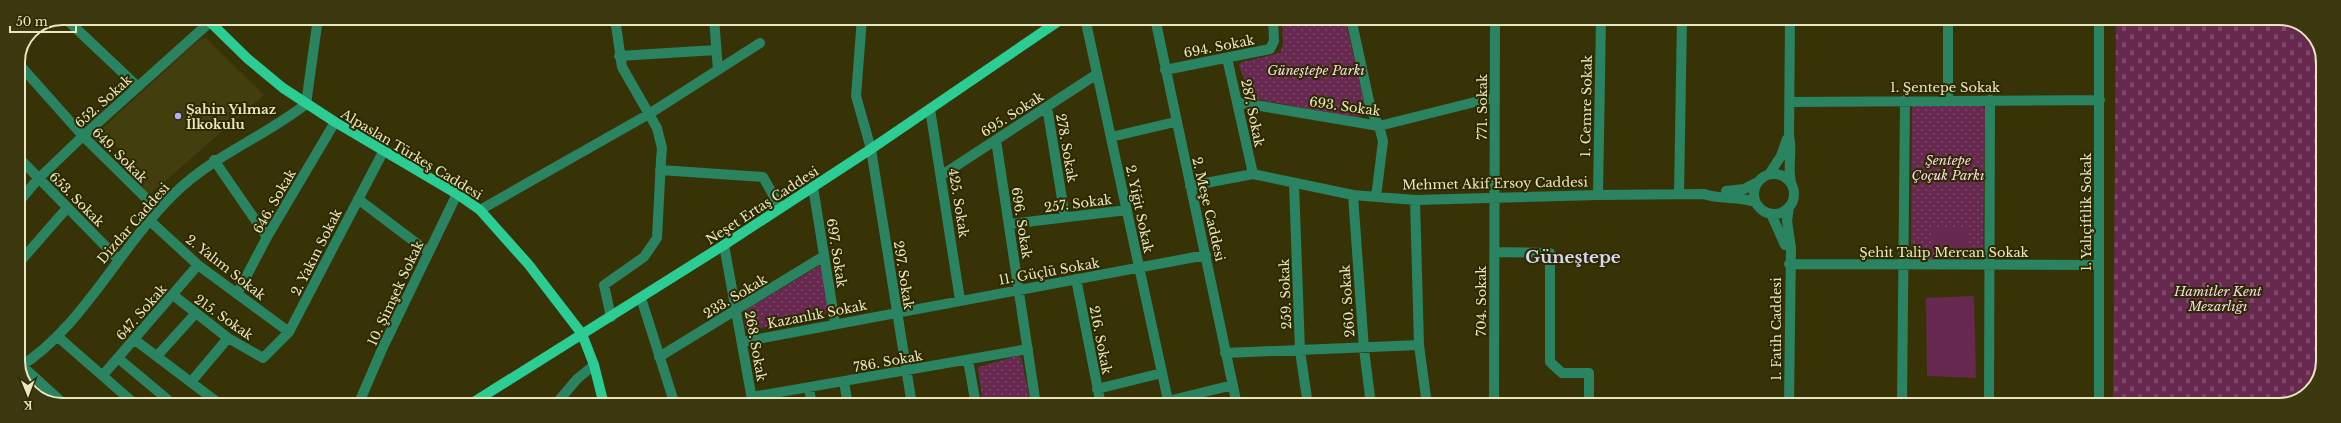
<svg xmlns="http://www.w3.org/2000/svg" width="2341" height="423" font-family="'Libre Baskerville',serif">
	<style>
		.built { fill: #433e0d }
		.cemetery { fill: url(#cemetery-stones) }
		.park { fill: url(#park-dots) }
		.garden { fill: #682951 }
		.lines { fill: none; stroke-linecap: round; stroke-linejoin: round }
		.minor { stroke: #2a8361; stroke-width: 10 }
		.major { stroke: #2ccd95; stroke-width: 10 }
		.poi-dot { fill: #aeaefa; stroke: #2d2900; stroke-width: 1.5 }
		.labels { text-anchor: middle; stroke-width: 4; stroke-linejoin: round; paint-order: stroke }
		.street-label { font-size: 13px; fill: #eae7c0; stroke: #2d2900 }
		.park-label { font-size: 13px; font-style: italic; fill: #f5d7e7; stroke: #2d2900 }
		.poi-label { font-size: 13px; font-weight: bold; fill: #eae7c0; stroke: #2d2900; text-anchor: start }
		.district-label { font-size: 17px; font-weight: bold; fill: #d6d7f4; stroke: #2d2900 }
		.rim { fill: none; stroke: #eae7c0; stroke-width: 2 }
	</style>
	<defs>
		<pattern id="cemetery-stones" width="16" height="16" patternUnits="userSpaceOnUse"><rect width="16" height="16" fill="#682951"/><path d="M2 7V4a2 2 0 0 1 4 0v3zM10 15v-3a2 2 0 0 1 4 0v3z" fill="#7e4868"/></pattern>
		<pattern id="park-dots" width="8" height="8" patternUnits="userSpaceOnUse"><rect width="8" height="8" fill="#682951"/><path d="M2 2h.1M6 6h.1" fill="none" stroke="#7e4868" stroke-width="1.8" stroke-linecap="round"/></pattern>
	</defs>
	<rect width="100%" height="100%" fill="#373307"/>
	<!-- built -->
	<path class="built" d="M 206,38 L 264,95 L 149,195 L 138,184 L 142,171 L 113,144 L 101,145 L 93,137 L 200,39 Z"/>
	<!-- cemetery -->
	<path class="cemetery" d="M 2116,18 L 2285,18 L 2310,31 L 2323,57 L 2323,367 L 2308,394 L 2279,405 L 2113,405 Z"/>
	<!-- park -->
	<path class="park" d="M 1282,18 L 1345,18 L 1365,106 L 1363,115 L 1357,118 L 1251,98 L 1239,65 L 1242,62 L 1280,53 L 1283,45 Z
		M 1914,105 L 1981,105 L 1985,109 L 1983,256 L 1979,259 L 1918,260 L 1911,253 L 1912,107 Z
		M 819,266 L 824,268 L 832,312 L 747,331 L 745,327 L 744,311 Z
		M 1017,356 L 1021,357 L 1031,405 L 983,405 L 978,367 Z"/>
	<!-- garden -->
	<path class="garden" d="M 1931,229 L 1968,229 L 1968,251 L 1933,251 Z
		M 1974,296 L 1976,378 L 1927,376 L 1926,298 Z"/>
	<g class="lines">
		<!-- minor -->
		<path class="minor" d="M 65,18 L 138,87
			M 714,18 L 718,70
			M 862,18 L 856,96 L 871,149 L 912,405
			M 1085,18 L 1169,405
			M 1155,18 L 1237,405
			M 1351,18 L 1371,110 L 1379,126 L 1383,141 L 1376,197
			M 1790,18 L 1789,136 C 1793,151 1787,166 1791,182
			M 2099,18 L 2099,405
			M 619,56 L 716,50
			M 1227,58 L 1253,174
			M 18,63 L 83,136 L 158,210
			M 1165,70 L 1270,49 L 1274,41 L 1273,18
			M 1948,100 L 1948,18
			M 1237,102 L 1379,126 L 1495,97
			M 1791,102 L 2100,100
			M 1047,107 L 1065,217
			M 930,109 L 960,300
			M 1111,137 L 1175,122
			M 996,140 L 1036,405
			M 18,157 L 118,259
			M 214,160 L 267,237
			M 660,170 L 763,177 L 780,207
			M 1770,173 L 1781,156 L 1787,139
			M1754 194a20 20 0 1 1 40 0a20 20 0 1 1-40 0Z
			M 942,175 L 1097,74
			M 1294,183 L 1300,351 L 1308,405
			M 1190,186 L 1253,174 L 1353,195 L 1415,200 L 1598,195 L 1704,194 C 1721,200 1738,196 1755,202
			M 813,187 L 835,323
			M 1726,191 L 1744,189 L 1756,183
			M 1679,194 L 1682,18
			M 1353,195 L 1364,349 L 1371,405
			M 1598,195 L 1601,18
			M 358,199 L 428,252
			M 1415,200 L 1419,345 L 1427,405
			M 18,203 L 38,179 L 83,136 L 210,22
			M 1789,207 L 1787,221 L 1791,248 L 1789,405
			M 480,210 L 649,114 L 760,43
			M 1771,214 L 1785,245
			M 149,220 L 198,265 L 289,332
			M 1009,224 L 1127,210
			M 724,245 L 753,405
			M 1495,252 L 1550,253 L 1550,362 L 1562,373 L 1589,373 L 1589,405
			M 18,264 L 67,208
			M 1789,264 L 2099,265
			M 1076,279 L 1101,405
			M 237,294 L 267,237 L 335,122
			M 173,295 L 228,338 L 263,358 L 289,332 L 384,150
			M 641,298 L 675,405
			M 611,317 L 604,285 L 644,257 L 657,238 L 661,160 L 662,148 L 657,128 L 622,67 L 615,18
			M 57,336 L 136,405
			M 135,340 L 221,405
			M 742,342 L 1206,255
			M 1225,353 L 1419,345
			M 157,356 L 195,314
			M 659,357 L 824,256
			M 118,358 L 167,399
			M 968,360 L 976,405
			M 21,365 L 65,405
			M 19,367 C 81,330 122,243 176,192 C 214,155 264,137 306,104 L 318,18
			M 103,375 L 198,265
			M 191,382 L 228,338
			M 844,382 L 848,405
			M 809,388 L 812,405
			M 1097,389 L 1162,373
			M 752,397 L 1028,349
			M 1168,401 L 1233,385
			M 201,405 L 209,396
			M 358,405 L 383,347 L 457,194
			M 555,405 L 577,379 L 594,365
			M 1494,405 L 1495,18
			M 1902,405 L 1905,100
			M 1989,405 L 1990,100"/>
		<!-- major -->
		<path class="major" d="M 206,18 L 248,59 L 283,88 L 335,122 L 457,194 L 480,210 L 529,265 L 582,334 L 594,365 L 604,405
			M 469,405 L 724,245 L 871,149 L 1063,18"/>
	</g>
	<!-- markers -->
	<circle class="poi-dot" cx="178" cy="116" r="4"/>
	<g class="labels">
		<!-- street labels -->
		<g class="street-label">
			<text transform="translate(1219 46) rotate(-11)" y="5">694. Sokak</text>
			<text x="1945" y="92">1. Şentepe Sokak</text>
			<text transform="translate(103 101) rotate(-42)" y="5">652. Sokak</text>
			<text transform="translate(1345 106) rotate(8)" y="5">693. Sokak</text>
			<text transform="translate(1586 106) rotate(-89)" y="5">1. Cemre Sokak</text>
			<text transform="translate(1482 107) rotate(-90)" y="5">771. Sokak</text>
			<text transform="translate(1253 113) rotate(78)" y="5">287. Sokak</text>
			<text transform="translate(1012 114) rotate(-33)" y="5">695. Sokak</text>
			<text transform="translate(1067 148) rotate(80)" y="5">278. Sokak</text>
			<text transform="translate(412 154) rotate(31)" y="5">Alpaslan Türkeş Caddesi</text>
			<text transform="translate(120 155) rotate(45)" y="5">649. Sokak</text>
			<text transform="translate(1495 183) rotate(-1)" y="5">Mehmet Akif Ersoy Caddesi</text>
			<text transform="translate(77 199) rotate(45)" y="5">653. Sokak</text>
			<text transform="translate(274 201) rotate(-60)" y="5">646. Sokak</text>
			<text transform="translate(959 203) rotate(81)" y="5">425. Sokak</text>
			<text transform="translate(1078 203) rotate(-7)" y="5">257. Sokak</text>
			<text transform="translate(762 205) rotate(-33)" y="5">Neşet Ertaş Caddesi</text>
			<text transform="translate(1140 209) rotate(78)" y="5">2. Yiğit Sokak</text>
			<text transform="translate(1209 209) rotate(77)" y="5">2. Meşe Caddesi</text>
			<text transform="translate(2086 212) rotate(-90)" y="5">1. Yalıçiftlik Sokak</text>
			<text transform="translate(133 223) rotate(-49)" y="5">Dizdar Caddesi</text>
			<text transform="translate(1022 223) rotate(81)" y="5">696. Sokak</text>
			<text transform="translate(316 252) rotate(-63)" y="5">2. Yakın Sokak</text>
			<text x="1944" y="257">Şehit Talip Mercan Sokak</text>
			<text transform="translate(837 253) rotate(81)" y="5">697. Sokak</text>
			<text transform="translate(226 267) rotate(38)" y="5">2. Yalım Sokak</text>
			<text transform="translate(1049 271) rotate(-10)" y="5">11. Güçlü Sokak</text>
			<text transform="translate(904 275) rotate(81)" y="5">297. Sokak</text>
			<text transform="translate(395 293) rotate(-65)" y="5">10. Şimşek Sokak</text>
			<text transform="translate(1285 294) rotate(-92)" y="5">259. Sokak</text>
			<text transform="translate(735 296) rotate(-31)" y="5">233. Sokak</text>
			<text transform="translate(1347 301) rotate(-94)" y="5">260. Sokak</text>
			<text transform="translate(1481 301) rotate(-90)" y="5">704. Sokak</text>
			<text transform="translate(141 312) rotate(-49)" y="5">647. Sokak</text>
			<text transform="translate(817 314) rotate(-11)" y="5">Kazanlık Sokak</text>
			<text transform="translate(224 317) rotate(35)" y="5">215. Sokak</text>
			<text transform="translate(1776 329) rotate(-90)" y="5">1. Fatih Caddesi</text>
			<text transform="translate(1101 340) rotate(79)" y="5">216. Sokak</text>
			<text transform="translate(756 346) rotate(80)" y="5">268. Sokak</text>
			<text transform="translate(888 361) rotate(-10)" y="5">786. Sokak</text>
		</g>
		<!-- park labels -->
		<g class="park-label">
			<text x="1316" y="75">Güneştepe Parkı</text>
			<text x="1948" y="165">Şentepe<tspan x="1948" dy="15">Çoçuk Parkı</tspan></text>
			<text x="2218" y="296">Hamitler Kent<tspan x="2218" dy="15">Mezarlığı</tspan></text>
		</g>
		<!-- poi labels -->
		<g class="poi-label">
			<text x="186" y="114">Şahin Yılmaz<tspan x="186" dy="15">İlkokulu</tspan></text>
		</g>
		<!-- district labels -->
		<g class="district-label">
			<text x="1573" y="263">Güneştepe</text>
		</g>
	</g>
	<!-- crop -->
	<path d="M0 0H2341V423H0ZM62 25H2279A37 37 0 0 1 2316 62V361A37 37 0 0 1 2279 398H62A37 37 0 0 1 25 361V62A37 37 0 0 1 62 25Z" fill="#3c380f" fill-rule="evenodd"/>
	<path class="rim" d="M62 25H2279A37 37 0 0 1 2316 62V361A37 37 0 0 1 2279 398H62A37 37 0 0 1 25 361V62A37 37 0 0 1 62 25Z"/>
	<!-- north arrow -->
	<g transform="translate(28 395) rotate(179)" stroke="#2d2900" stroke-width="3" paint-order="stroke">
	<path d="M0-3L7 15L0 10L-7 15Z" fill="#eae7c0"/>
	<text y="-6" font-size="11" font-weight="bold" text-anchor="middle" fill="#eae7c0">K</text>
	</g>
	<!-- scale -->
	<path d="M10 26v6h66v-6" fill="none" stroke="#eae7c0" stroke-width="2"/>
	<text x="16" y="26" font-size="12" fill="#eae7c0" stroke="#2d2900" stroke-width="3" paint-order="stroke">50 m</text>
</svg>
